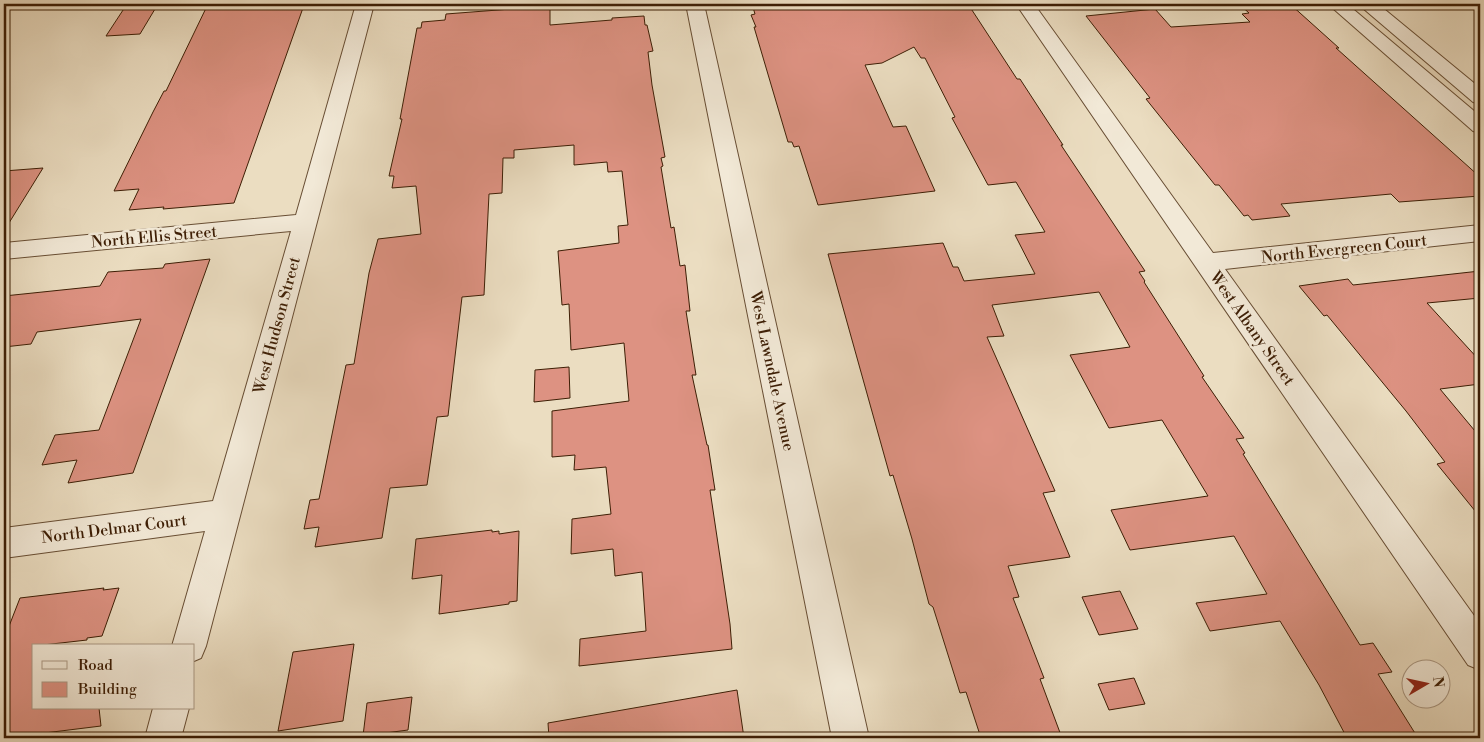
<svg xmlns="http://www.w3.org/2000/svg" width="1484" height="742" font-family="'Libre Bodoni',serif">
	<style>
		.building { fill: #dd9282; stroke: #3d1e05 }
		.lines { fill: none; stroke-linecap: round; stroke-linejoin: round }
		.street-casing { stroke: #684e34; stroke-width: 2 }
		.street { fill: #f2e9d7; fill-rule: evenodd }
		.labels { text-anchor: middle; stroke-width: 5; stroke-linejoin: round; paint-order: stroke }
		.street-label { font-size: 16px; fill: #3d1e05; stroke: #f2e9d7 }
	</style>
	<rect width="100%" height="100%" fill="#ebddc1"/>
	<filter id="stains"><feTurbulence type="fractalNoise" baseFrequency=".004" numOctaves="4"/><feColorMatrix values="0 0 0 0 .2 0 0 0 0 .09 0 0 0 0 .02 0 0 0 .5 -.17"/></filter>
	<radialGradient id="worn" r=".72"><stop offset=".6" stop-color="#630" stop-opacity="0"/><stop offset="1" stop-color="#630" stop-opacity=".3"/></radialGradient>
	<!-- building -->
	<path class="building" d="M 127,4 L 158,4 L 140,34 L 106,36 Z
		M 208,4 L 284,4 L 284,6 L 304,5 L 234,203 L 163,209 L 164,207 L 129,210 L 139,189 L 114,191 L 153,112 L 164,91 L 166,91 Z
		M 752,4 L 968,4 L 1017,79 L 1020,79 L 1063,145 L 1061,145 L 1145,271 L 1139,272 L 1145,281 L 1144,282 L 1204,376 L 1202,377 L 1244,438 L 1236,439 L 1245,453 L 1243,454 L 1360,645 L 1373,643 L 1392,672 L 1378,674 L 1418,738 L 1347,738 L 1319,685 L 1280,621 L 1210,631 L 1196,603 L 1267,594 L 1234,536 L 1130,550 L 1111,510 L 1208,496 L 1162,420 L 1109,428 L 1070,355 L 1130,347 L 1099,292 L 992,305 L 1004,336 L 987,337 L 1055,491 L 1043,493 L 1070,557 L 1008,566 L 1019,597 L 1013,598 L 1044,678 L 1040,679 L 1062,738 L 981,738 L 966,692 L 960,693 L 933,607 L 929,604 L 912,539 L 893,475 L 890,476 L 828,254 L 943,243 L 953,267 L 958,267 L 964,281 L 1035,274 L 1015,235 L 1045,232 L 1016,182 L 988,185 L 952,118 L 955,117 L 925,58 L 921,58 L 914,47 L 882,63 L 865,65 L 893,127 L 906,126 L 935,191 L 818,205 L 799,146 L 794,147 L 792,142 L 788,142 L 754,27 L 756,27 L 751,15 L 755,14 Z
		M 1239,4 L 1290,4 L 1339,48 L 1336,48 L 1480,177 L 1480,196 L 1399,202 L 1391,194 L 1281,204 L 1290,216 L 1252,220 L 1248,215 L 1244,216 L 1219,185 L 1215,185 L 1146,99 L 1150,98 L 1086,16 L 1155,9 L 1171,27 L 1250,22 L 1242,14 L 1249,13 Z
		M 550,6 L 550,25 L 612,20 L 612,18 L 644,16 L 645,25 L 647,25 L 653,51 L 648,52 L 652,85 L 665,157 L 661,158 L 663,166 L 661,167 L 671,228 L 674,227 L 680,266 L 685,265 L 690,311 L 686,311 L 696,375 L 692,375 L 707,445 L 708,445 L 715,490 L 710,490 L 730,624 L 732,649 L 579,666 L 580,639 L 646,631 L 642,572 L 615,576 L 613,549 L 571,554 L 572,519 L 611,514 L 606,467 L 574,470 L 575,455 L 552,457 L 552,411 L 629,401 L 624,343 L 571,350 L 569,304 L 562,305 L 558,251 L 619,243 L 618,226 L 628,225 L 622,171 L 608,172 L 607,162 L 574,165 L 574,145 L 514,150 L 514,158 L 503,158 L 502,193 L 489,194 L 484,295 L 462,297 L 448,416 L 437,417 L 427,485 L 390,488 L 382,538 L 315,547 L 319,527 L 304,529 L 310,500 L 319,499 L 346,365 L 354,364 L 369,273 L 378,239 L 421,234 L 416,186 L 392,188 L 394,176 L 389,176 L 402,119 L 400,119 L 417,28 L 421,28 L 422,22 L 445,20 L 446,14 Z
		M 43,168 L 4,231 L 4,171 Z
		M 210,259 L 133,473 L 68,483 L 77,460 L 42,465 L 55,435 L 99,430 L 141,319 L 37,332 L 31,344 L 4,347 L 4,296 L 100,286 L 108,272 L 163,268 L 165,264 Z
		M 1480,271 L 1480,298 L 1427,303 L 1480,361 L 1480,384 L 1440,389 L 1480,437 L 1480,517 L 1437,464 L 1445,462 L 1406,411 L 1327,315 L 1324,316 L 1299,286 L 1348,279 L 1353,285 Z
		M 569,367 L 570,398 L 534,402 L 535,370 Z
		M 492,530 L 492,532 L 499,531 L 499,534 L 519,531 L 517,601 L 509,602 L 509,604 L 439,614 L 442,575 L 412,579 L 416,539 Z
		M 104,588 L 103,590 L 119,588 L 102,636 L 87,638 L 87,640 L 34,646 L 34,708 L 99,708 L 101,726 L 4,738 L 4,639 L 20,598 Z
		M 1120,591 L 1138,629 L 1099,635 L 1082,597 Z
		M 354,644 L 343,721 L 278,731 L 293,652 Z
		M 1134,678 L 1145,704 L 1109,710 L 1098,684 Z
		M 737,690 L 744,738 L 549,738 L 548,723 Z
		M 412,697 L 408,730 L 363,736 L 367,703 Z"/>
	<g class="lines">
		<defs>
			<path id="street" d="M 356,4 L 374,4 L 206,646 L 201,658 L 194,661 L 194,646 L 172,646 L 205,531 L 4,558 L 4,528 L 213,501 L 291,231 L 4,259 L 4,243 L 296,215 Z
				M 686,4 L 704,4 L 869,738 L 832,738 Z
				M 1016,4 L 1034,4 L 1213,253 L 1480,225 L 1480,241 L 1225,269 L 1480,624 L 1480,670 L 1468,665 Z
				M 1328,4 L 1347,4 L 1480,116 L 1480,133 L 1473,131 Z
				M 1358,4 L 1378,4 L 1480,88 L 1480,104 L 1473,102 Z
				M 153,708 L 189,708 L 181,738 L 145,738 Z"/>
		</defs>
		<!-- street casing -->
		<use href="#street" class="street-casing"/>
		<!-- street -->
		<use href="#street" class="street"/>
	</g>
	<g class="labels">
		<!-- street labels -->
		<g class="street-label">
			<text transform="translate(154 236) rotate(-5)" y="6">North Ellis Street</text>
			<text transform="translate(1344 248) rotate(-6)" y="6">North Evergreen Court</text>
			<text transform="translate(276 325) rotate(-75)" y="6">West Hudson Street</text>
			<text transform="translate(1253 328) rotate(55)" y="6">West Albany Street</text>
			<text transform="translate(773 371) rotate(78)" y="6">West Lawndale Avenue</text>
			<text transform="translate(114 528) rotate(-7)" y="6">North Delmar Court</text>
		</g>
	</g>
	<!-- margin -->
	<rect width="1484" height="742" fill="none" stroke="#ebddc1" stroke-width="20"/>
	<rect x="5" y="5" width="1474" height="732" fill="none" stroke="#3d1e05" stroke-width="2.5"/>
	<rect x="10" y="10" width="1464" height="722" fill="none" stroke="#3d1e05"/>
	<!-- legend -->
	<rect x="32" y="644" width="162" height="65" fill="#f2e9d7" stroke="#aa9883"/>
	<rect x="42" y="661" width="25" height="8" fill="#f2e9d7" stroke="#aa9883"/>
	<text x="78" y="670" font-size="15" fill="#3d1e05">Road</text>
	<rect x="42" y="682" width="25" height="15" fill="#dd9282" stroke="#aa9883"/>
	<text x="78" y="694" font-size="15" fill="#3d1e05">Building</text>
	<!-- north arrow -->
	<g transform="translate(1426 684) rotate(81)"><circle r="24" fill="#f2e9d7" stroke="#aa9883"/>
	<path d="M0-4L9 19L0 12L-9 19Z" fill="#8f2418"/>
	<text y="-8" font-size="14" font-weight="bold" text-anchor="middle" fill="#3d1e05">N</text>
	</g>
	<rect width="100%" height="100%" filter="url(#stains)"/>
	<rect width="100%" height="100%" fill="url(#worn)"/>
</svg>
